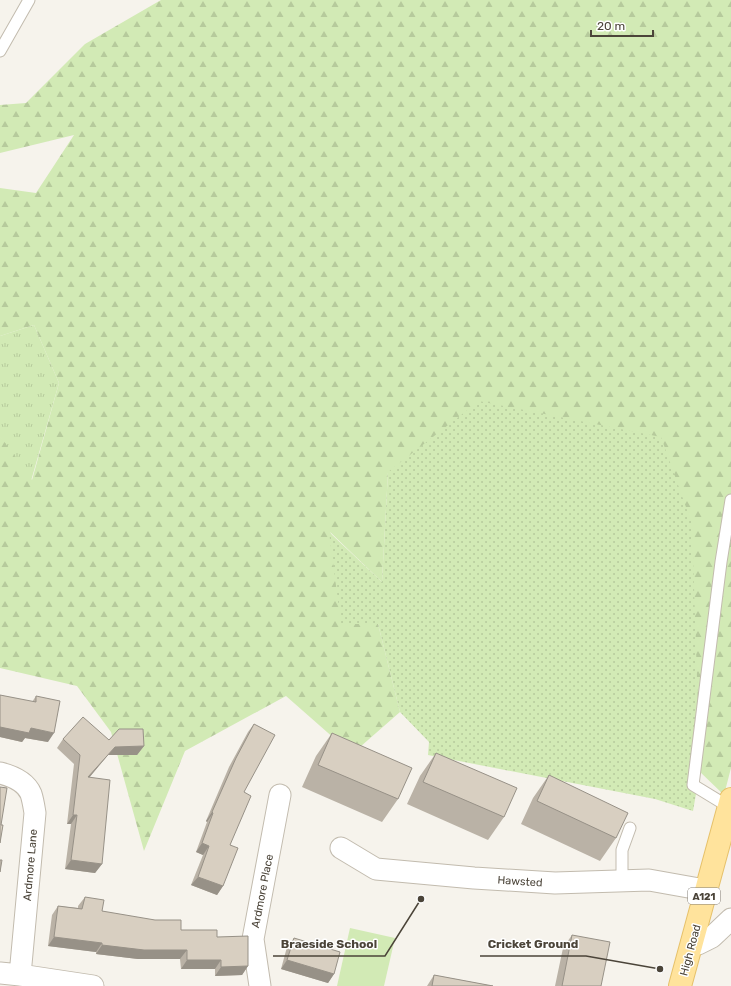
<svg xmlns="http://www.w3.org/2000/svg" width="731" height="986" font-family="Rubik,sans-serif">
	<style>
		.grass { fill: url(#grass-tufts) }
		.forest { fill: url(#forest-firs) }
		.park { fill: url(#park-dots) }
		.pitch { fill: #d2eab5 }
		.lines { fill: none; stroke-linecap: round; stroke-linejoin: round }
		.lane-casing { stroke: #c2bbae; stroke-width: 13 }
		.street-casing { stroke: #c2bbae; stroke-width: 23 }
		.primary-casing { stroke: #e6c16a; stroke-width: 24 }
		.lane { stroke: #fff; stroke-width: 11 }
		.street { stroke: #fff; stroke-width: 21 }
		.primary { stroke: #ffe39c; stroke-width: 22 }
		.wall { fill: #bab2a6 }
		.shaded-wall { fill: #979187 }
		.building { fill: #d8cfc1; stroke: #979187 }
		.labels { text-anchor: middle; stroke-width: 3; stroke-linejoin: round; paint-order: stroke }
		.shield { fill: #fff; stroke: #817c74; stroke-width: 1 }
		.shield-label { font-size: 10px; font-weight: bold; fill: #4b4439 }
		.street-label { font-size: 11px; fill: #4b4439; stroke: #fff }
		.leader { fill: none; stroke: #4b4439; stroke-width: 1.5 }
		.callout-dot { fill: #4b4439; stroke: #fff; stroke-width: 1.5 }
		.callout-label { font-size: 12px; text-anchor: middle; font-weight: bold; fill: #4b4439; stroke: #fff; stroke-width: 3; stroke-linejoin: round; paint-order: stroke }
	</style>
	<defs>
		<pattern id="grass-tufts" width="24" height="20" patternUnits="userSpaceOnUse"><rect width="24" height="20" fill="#d2eab5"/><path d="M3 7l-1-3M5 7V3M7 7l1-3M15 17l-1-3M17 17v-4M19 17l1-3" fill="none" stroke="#b6ca9c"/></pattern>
		<pattern id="forest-firs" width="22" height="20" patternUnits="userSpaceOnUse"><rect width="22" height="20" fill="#d2eab5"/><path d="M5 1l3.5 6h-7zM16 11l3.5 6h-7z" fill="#b6ca9c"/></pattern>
		<pattern id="park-dots" width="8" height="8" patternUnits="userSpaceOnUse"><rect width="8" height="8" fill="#d2eab5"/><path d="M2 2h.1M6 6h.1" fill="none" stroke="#b6ca9c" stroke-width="1.8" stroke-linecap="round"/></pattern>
	</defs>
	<rect width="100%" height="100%" fill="#f6f3ec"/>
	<!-- grass -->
	<path class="grass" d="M 34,325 L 59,383 L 31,481 L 0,437 L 0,336 Z"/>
	<!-- forest -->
	<path class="forest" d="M 161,0 L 731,0 L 731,768 L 724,795 L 388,472 L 382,582 L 330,532 L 378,624 L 400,712 L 352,754 L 286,696 L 185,751 L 144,851 L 111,732 L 77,686 L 0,668 L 0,436 L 32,480 L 59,383 L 34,325 L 0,336 L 0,188 L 36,193 L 74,135 L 0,153 L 0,105 L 26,103 L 85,44 Z"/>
	<!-- park -->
	<path class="park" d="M 479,401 L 661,437 L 692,524 L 700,771 L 693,811 L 655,799 L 428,755 L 429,742 L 400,712 L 378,624 L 341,624 L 329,532 L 382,582 L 388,472 Z"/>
	<!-- pitch -->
	<path class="pitch" d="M 350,928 L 395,938 L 384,986 L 337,986 Z"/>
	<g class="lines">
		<defs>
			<path id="lane" d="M 0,51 L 29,0
				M 729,807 L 693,785 L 721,562 L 731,500
				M 622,880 L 622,850 L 630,828"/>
			<path id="street" d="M 0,773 C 12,776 26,782 31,794 C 33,800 34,807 35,813 L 20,975
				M 341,848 L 376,869 L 474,878 L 555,883 L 649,880 L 705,890
				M 692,942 L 698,944 L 712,937 L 731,919
				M 0,973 L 20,975 L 93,986
				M 260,986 L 253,939 L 280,795"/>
			<path id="primary" d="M 680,986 L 731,799"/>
		</defs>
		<!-- lane casing -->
		<use href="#lane" class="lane-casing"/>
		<!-- street casing -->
		<use href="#street" class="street-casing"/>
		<!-- primary casing -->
		<use href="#primary" class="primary-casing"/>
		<!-- lane -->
		<use href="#lane" class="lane"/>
		<!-- street -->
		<use href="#street" class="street"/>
		<!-- primary -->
		<use href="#primary" class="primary"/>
	</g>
	<!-- wall -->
	<path class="wall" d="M 0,695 L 32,702 L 36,696 L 48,742 L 25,738 L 22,742 L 0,737 Z
		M 254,724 L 244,792 L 230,845 L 223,886 L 217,895 L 191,885 L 203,855 L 196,852 L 207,822 L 206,821 L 229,767 L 248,732 Z
		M 332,733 L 398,799 L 382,822 L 302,787 L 316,756 Z
		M 63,739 L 144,746 L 137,755 L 108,755 L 89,778 L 102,864 L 95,873 L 65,869 L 71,824 L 67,824 L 74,764 L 57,748 Z
		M 436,753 L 504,817 L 488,840 L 407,804 L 420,776 Z
		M 549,775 L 616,838 L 600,861 L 521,824 L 533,798 Z
		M 85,897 L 102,911 L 181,930 L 217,937 L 248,966 L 242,975 L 215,976 L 215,969 L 181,969 L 180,959 L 138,959 L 96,954 L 96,952 L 48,946 L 52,915 L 58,906 L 78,908 L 78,906 Z
		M 572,935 L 601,986 L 555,986 L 563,948 Z
		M 294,938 L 334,974 L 328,983 L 281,969 L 287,947 Z
		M 434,975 L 493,986 L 427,986 Z"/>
	<!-- shaded-wall -->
	<path class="shaded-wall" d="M 0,727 L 31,728 L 54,733 L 48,742 L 25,738 L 22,742 L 0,737 Z
		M 144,746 L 137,755 L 108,755 L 82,786 L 88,777 L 115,747 Z
		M 212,812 L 213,813 L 207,822 L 206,821 Z
		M 73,815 L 77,815 L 71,824 L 67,824 Z
		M 202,843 L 209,846 L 203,855 L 196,852 Z
		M 71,860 L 102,864 L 95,873 L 65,869 Z
		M 198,877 L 223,886 L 217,895 L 191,885 Z
		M 54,937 L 102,943 L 96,952 L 48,946 Z
		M 102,945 L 187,950 L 180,959 L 138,959 L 96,954 Z
		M 187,960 L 221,960 L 215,969 L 181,969 Z
		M 287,960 L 334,974 L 328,983 L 281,969 Z
		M 248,966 L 242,975 L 215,976 L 221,967 Z"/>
	<!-- building -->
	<path class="building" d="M 0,695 L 36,702 L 36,696 L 60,701 L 54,733 L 31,728 L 29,733 L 0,727 Z
		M 83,717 L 109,740 L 119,729 L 143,729 L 144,746 L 115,747 L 88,777 L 110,780 L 102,864 L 71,860 L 77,815 L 73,815 L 80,755 L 63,739 Z
		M 254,724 L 275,735 L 244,792 L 251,796 L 230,845 L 238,848 L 223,886 L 198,877 L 209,846 L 202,843 L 213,813 L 212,812 L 236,758 Z
		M 332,733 L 412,768 L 398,799 L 318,765 Z
		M 436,753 L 517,788 L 504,817 L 423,782 Z
		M 549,775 L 628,813 L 616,838 L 537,801 Z
		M 0,787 L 7,788 L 1,825 L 3,825 L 0,843 Z
		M 0,860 L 2,860 L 0,872 Z
		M 85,897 L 104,900 L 102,911 L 155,920 L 181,920 L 181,930 L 217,930 L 217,937 L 248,936 L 248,966 L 221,967 L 221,960 L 187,960 L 187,950 L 144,950 L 102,945 L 102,943 L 54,937 L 58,906 L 82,909 Z
		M 572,935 L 610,942 L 601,986 L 562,986 Z
		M 294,938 L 340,952 L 334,974 L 287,960 Z
		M 434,975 L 493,986 L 432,986 Z"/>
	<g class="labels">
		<!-- shield labels -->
		<rect class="shield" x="688" y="888" width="32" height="16" rx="3"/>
		<g class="shield-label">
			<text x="704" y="900">A121</text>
		</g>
		<!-- street labels -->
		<g class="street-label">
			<text transform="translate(30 865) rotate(-85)" y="4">Ardmore Lane</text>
			<text transform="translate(520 881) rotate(4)" y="4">Hawsted</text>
			<text transform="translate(262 891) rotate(-79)" y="4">Ardmore Place</text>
			<text transform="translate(690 950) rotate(-75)" y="4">High Road</text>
		</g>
	</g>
	<!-- callouts -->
	<path class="leader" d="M421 899L385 956H273M660 969L586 956H480"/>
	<g class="callout-dot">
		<circle cx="421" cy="899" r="4"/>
		<circle cx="660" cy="969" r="4"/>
	</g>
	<g class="callout-label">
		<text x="329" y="948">Braeside School</text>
		<text x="533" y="948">Cricket Ground</text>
	</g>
	<!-- scale -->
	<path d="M591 30v6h62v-6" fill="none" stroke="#4b4439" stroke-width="2"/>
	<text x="597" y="30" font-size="12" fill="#4b4439" stroke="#ffffff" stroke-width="3" paint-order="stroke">20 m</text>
</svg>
